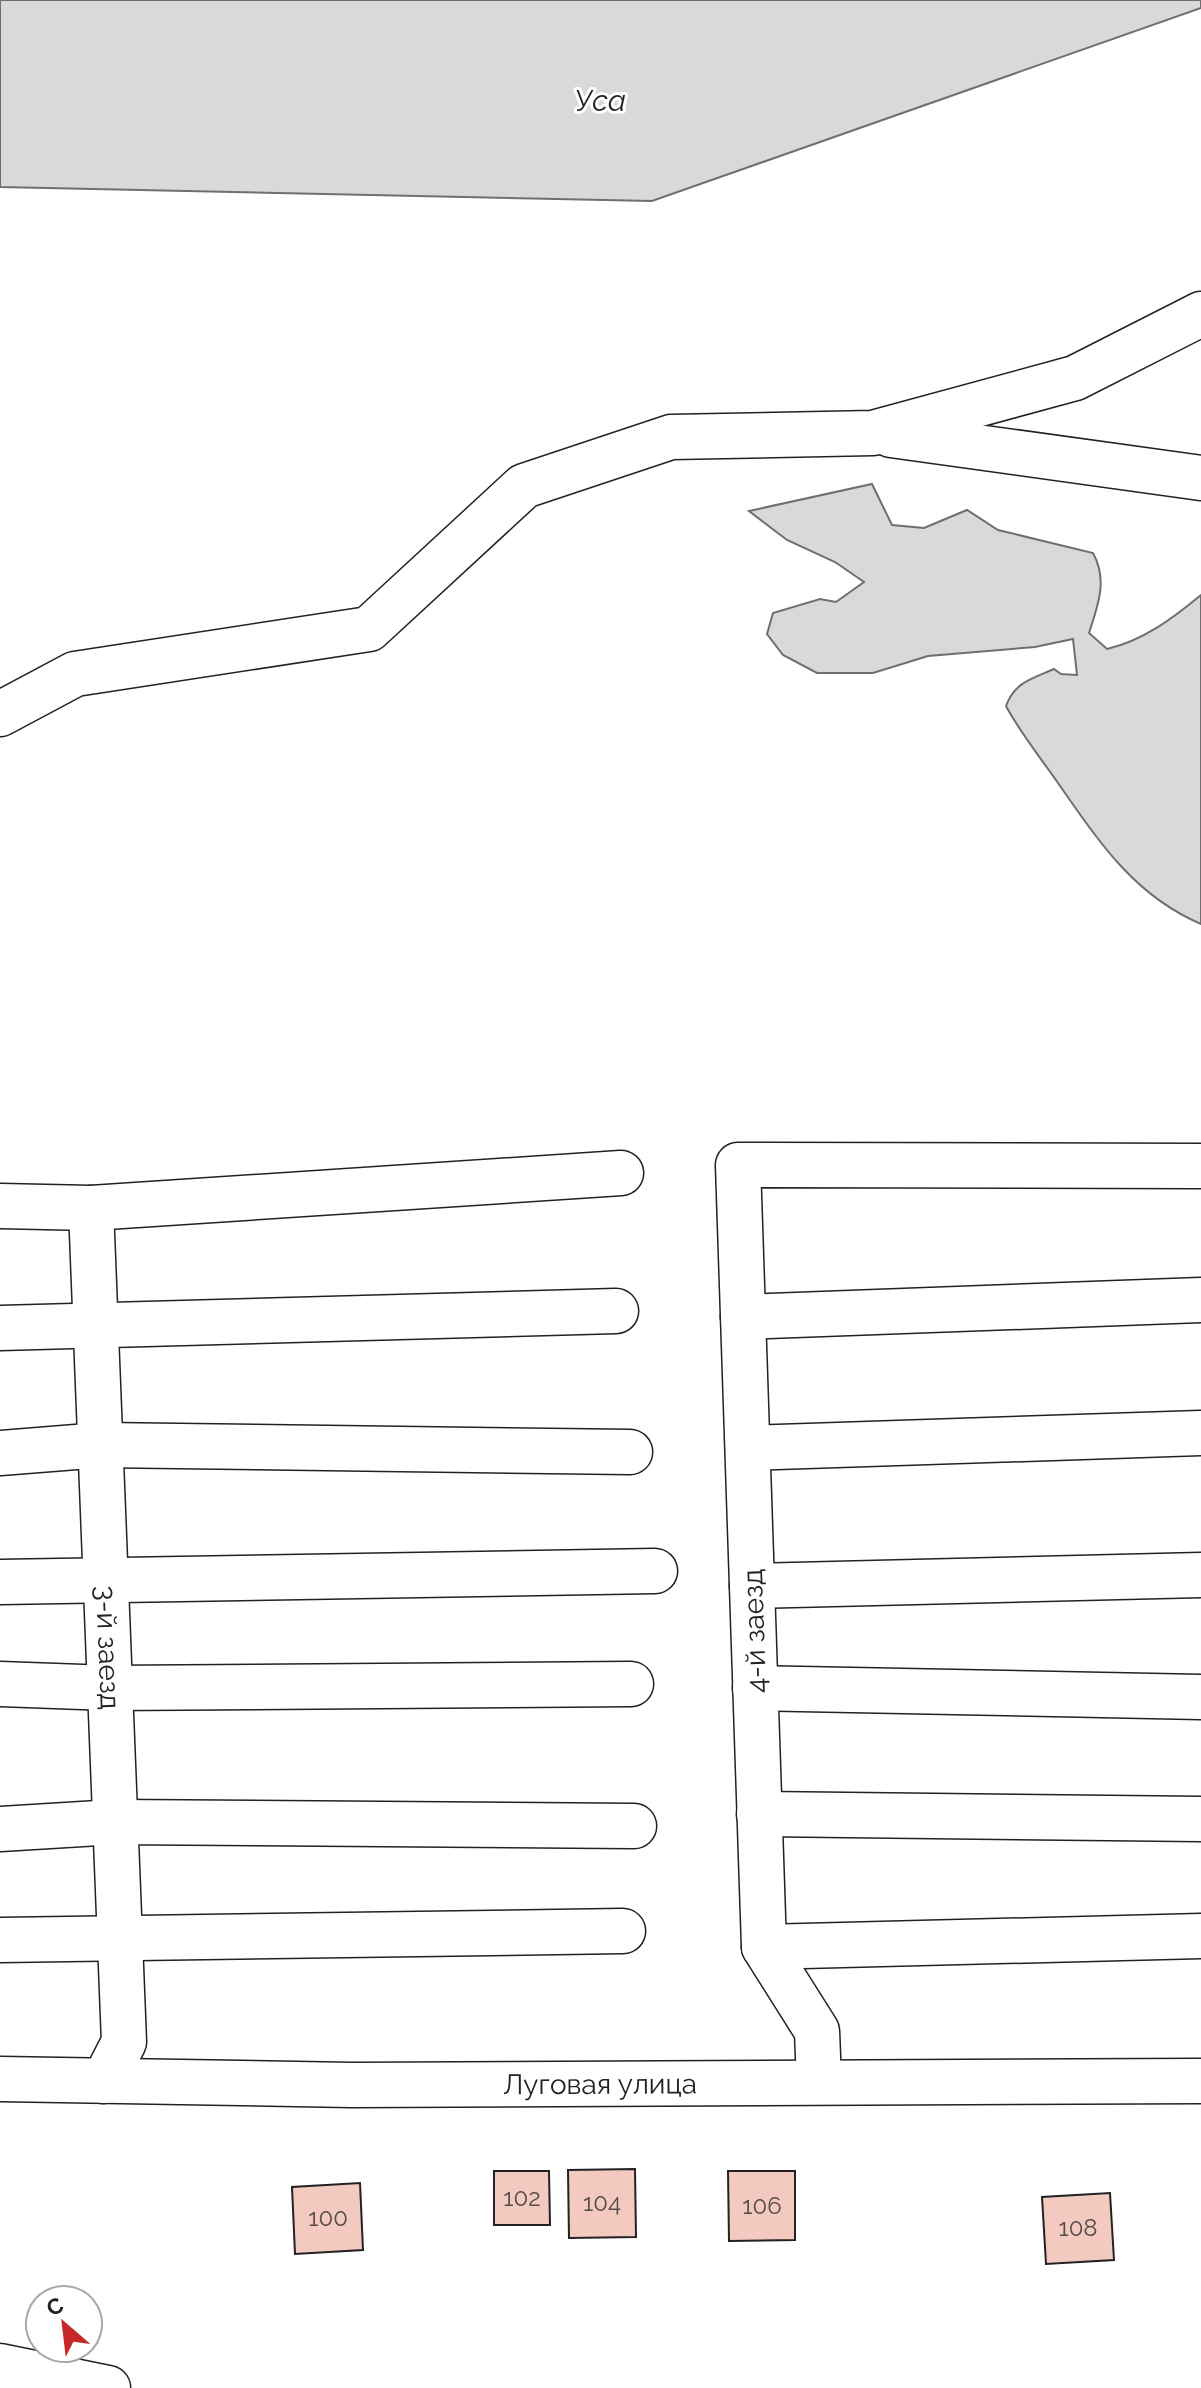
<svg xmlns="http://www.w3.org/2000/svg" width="1201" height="2388" font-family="Raleway,sans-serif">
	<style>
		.water { fill: #d9d9d9; stroke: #6f6f6f; stroke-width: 2 }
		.building { fill: #f3c9c0; stroke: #222; stroke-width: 2 }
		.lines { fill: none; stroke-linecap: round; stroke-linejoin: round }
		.minor-casing { stroke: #222; stroke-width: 47 }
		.major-casing { stroke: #222; stroke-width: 47 }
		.minor { stroke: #fff; stroke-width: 44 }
		.major { stroke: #fff; stroke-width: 44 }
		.labels { text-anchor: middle; stroke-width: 6; stroke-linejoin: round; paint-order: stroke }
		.number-label { font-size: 24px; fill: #564c4a }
		.street-label { font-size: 28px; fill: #222; stroke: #fff }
		.water-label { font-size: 30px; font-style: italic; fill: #222; stroke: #fff }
	</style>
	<rect width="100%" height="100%" fill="#fff"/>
	<!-- water -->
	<path class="water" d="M 0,0 L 1201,0 L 1201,8 L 652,201 L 0,187 Z
		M 872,484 L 892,525 L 924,528 L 967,510 L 998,530 L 1093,553 C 1108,580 1098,605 1089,633 L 1107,649 C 1144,640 1172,619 1201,595 L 1201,924 C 1133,895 1098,840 1058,783 C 1040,757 1021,734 1006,706 C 1015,682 1031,679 1054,669 L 1061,674 L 1077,675 L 1073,639 L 1035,647 L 928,656 L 873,673 L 817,673 L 783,655 L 767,634 L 773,613 L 820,599 L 836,602 L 864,582 L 835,562 L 787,540 L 749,511 Z"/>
	<!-- building -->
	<path class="building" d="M 635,2169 L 636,2237 L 569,2238 L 568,2170 Z
		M 494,2171 L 549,2171 L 550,2225 L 494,2225 Z
		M 728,2171 L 795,2171 L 795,2240 L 729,2241 Z
		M 360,2183 L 363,2250 L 295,2254 L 292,2187 Z
		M 1110,2193 L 1114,2260 L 1046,2264 L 1042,2197 Z"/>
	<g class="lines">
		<defs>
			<g id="minor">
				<path d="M 891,435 L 1201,478"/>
				<path d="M 0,714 L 75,674 L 369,629 L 524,486 L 671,437 L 873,433 L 1075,378 L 1201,314"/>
				<path d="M 0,1206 L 91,1208 L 621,1173"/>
				<path id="s1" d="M 91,1208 L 124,2042 L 104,2081"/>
				<path d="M 743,1317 L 1201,1300"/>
				<path d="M 0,1328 L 616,1311"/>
				<path d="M 748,1448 L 1201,1433"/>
				<path d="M 0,1453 L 101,1445 L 630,1452"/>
				<path d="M 0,1582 L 655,1571"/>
				<path d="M 752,1586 L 1201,1575"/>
				<path d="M 0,1684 L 110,1688 L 631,1684"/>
				<path d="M 755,1688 L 1201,1697"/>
				<path d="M 759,1814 L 1201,1819"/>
				<path d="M 0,1829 L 115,1822 L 634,1826"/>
				<path d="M 0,1940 L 623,1931"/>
				<path d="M 764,1947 L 1201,1936"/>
				<path d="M 819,2082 L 817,2031 L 764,1947 L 738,1165 L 1201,1166"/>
				<path d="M 0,2366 L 108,2388"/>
			</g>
			<g id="major">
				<path id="s2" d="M 0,2079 L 352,2085 L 1201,2081"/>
			</g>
		</defs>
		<!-- minor casing -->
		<use href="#minor" class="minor-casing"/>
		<!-- major casing -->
		<use href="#major" class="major-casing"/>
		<!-- minor -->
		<use href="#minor" class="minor"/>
		<!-- major -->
		<use href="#major" class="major"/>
	</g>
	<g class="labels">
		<!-- number labels -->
		<g class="number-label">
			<text x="522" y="2206">102</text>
			<text x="602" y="2211">104</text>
			<text x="762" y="2214">106</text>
			<text x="328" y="2226">100</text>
			<text x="1078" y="2236">108</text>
		</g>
		<!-- street labels -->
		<g class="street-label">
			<text transform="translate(754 1631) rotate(-92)" y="10">4-й заезд</text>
			<text dy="10" stroke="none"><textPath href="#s1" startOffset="440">3-й заезд</textPath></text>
			<text dy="10" stroke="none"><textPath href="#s2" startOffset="600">Луговая улица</textPath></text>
		</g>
		<!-- water labels -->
		<g class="water-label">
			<text x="600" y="111">Уса</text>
		</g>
	</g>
	<!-- north arrow -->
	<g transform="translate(64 2324) rotate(332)"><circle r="38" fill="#ffffff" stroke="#a7a7a7" stroke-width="2"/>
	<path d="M0-6L14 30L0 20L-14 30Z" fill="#c62828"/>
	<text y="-12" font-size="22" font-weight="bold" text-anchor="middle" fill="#222222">С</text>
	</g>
</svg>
